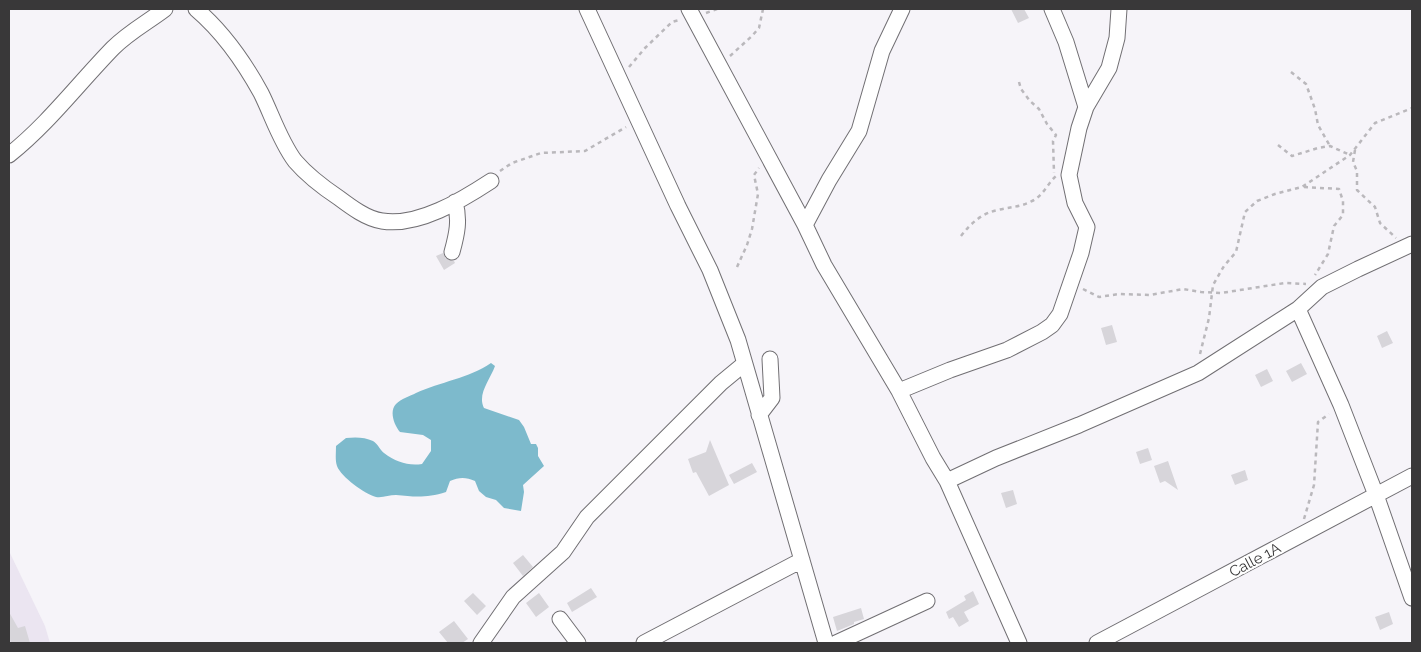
<svg xmlns="http://www.w3.org/2000/svg" width="1421" height="652" font-family="Raleway,sans-serif">
	<style>
		.built { fill: #ebe5f1 }
		.water { fill: #7dbacc }
		.building { fill: #d7d5da }
		.lines { fill: none; stroke-linecap: round; stroke-linejoin: round }
		.minor-casing { stroke: #716f73; stroke-width: 17 }
		.path { stroke: #bab8bc; stroke-width: 2.5; stroke-dasharray: 4 4; stroke-linecap: butt }
		.minor { stroke: #fff; stroke-width: 15 }
		.labels { text-anchor: middle; stroke-width: 4; stroke-linejoin: round; paint-order: stroke }
		.street-label { font-size: 15px; fill: #393839; stroke: #fff }
	</style>
	<rect width="100%" height="100%" fill="#f6f4f9"/>
	<!-- built -->
	<path class="built" d="M 9,551 L 45,626 L 50,643 L 9,643 Z"/>
	<!-- water -->
	<path class="water" d="M 491,363 L 495,366 C 490,380 477,394 484,408 L 519,420 L 524,427 L 531,444 L 536,444 L 538,448 L 538,456 L 544,466 L 523,485 L 524,492 L 521,511 L 504,508 L 496,500 L 486,497 L 479,491 L 475,481 C 466,477 459,477 450,481 L 446,492 C 427,498 415,497 396,495 C 389,495 383,498 376,497 C 365,494 341,477 337,466 C 335,460 336,453 336,446 L 346,438 C 355,437 365,437 373,441 C 378,444 380,450 384,453 C 396,462 408,466 422,464 L 431,451 L 431,440 L 423,435 L 400,432 C 394,425 389,411 396,404 C 401,399 410,396 416,393 C 440,382 469,378 491,363 Z"/>
	<!-- building -->
	<path class="building" d="M 1011,9 L 1024,9 L 1029,18 L 1018,23 Z
		M 443,253 L 446,259 L 454,261 L 455,263 L 444,270 L 436,256 Z
		M 1112,325 L 1117,342 L 1106,345 L 1101,328 Z
		M 1387,331 L 1393,343 L 1382,348 L 1377,336 Z
		M 1301,363 L 1307,374 L 1292,382 L 1286,371 Z
		M 1267,369 L 1273,381 L 1261,387 L 1255,375 Z
		M 710,440 L 729,485 L 709,496 L 696,472 L 693,473 L 688,459 L 706,452 Z
		M 1148,448 L 1152,460 L 1140,464 L 1136,452 Z
		M 1168,461 L 1178,490 L 1165,481 L 1160,483 L 1154,466 Z
		M 752,463 L 757,472 L 734,484 L 729,475 Z
		M 1245,470 L 1248,480 L 1235,485 L 1231,475 Z
		M 1013,490 L 1017,504 L 1006,508 L 1001,493 Z
		M 523,555 L 533,567 L 523,576 L 513,563 Z
		M 591,588 L 597,597 L 572,612 L 567,603 Z
		M 973,591 L 979,604 L 964,612 L 969,621 L 959,627 L 953,617 L 949,619 L 946,612 L 966,600 L 964,596 Z
		M 473,593 L 486,606 L 477,615 L 464,601 Z
		M 539,593 L 549,607 L 536,617 L 526,603 Z
		M 861,608 L 864,619 L 854,622 L 854,624 L 837,631 L 833,617 Z
		M 9,612 L 18,628 L 25,626 L 30,643 L 11,643 L 9,636 Z
		M 1389,612 L 1393,624 L 1380,630 L 1375,617 Z
		M 454,621 L 468,639 L 462,643 L 448,643 L 439,632 Z"/>
	<g class="lines">
		<defs>
			<path id="minor" d="M 196,9 C 223,32 244,62 261,93 C 272,115 280,141 295,161 C 307,175 324,188 339,198 C 351,207 367,219 382,221 C 418,227 462,200 491,181
				M 587,9 L 678,206 L 710,270 L 738,340 L 826,643
				M 689,9 L 805,225 L 824,265 L 899,391 L 933,458 L 947,481 L 1019,643
				M 1052,9 L 1066,42 L 1086,107
				M 9,155 C 48,124 78,84 113,48 C 129,32 148,22 165,9
				M 805,225 L 829,180 L 859,131 L 882,51 L 902,9
				M 452,252 C 457,234 460,220 455,202
				M 1298,309 L 1341,405 L 1376,495 L 1412,598
				M 899,391 L 950,370 L 1007,350 L 1042,332 L 1052,325 L 1060,314 L 1081,253 L 1087,227 L 1075,203 L 1069,175 L 1079,128 L 1086,107 L 1109,68 L 1117,38 L 1119,9
				M 759,415 L 772,398 L 770,359
				M 947,481 L 996,458 L 1079,425 L 1198,373 L 1298,309 L 1322,287 L 1358,269 L 1412,244
				M 560,619 L 578,643
				M 481,643 L 513,597 L 563,552 L 587,517 L 721,383 L 744,364
				M 644,643 L 802,560
				M 836,643 L 927,601
				M 1097,643 L 1412,476"/>
		</defs>
		<!-- minor casing -->
		<use href="#minor" class="minor-casing"/>
		<!-- path -->
		<path class="path" d="M 706,13 L 717,9
			M 730,56 L 752,36 L 759,28 L 763,9
			M 629,67 L 645,48 L 672,22 L 679,20
			M 1291,72 L 1306,84 L 1315,109 L 1318,125 L 1330,146
			M 1019,82 L 1021,89 L 1030,101 L 1039,109 L 1047,124 L 1056,135 L 1053,141 L 1054,173
			M 1278,145 L 1292,156 L 1318,148 L 1330,146 L 1350,155
			M 1355,150 L 1353,162 L 1357,171 L 1357,190 L 1375,207 L 1380,223 L 1396,238
			M 500,171 L 512,163 L 541,153 L 585,151 L 626,127
			M 1304,187 L 1339,189 L 1343,201 L 1343,215 L 1334,226 L 1328,254 L 1315,275
			M 961,236 C 971,223 982,213 998,210 C 1010,207 1021,207 1032,201 C 1043,196 1048,183 1056,176
			M 737,267 L 747,245 L 752,229 L 758,194 L 754,175 L 759,168
			M 1083,289 L 1099,297 L 1119,294 L 1150,295 L 1183,289 L 1201,292 L 1221,293 L 1285,283 L 1306,284
			M 1200,354 L 1209,318 L 1213,285 L 1224,266 L 1236,252 L 1245,212 L 1257,201 L 1275,194 L 1302,187 L 1350,155 L 1375,123 L 1412,108
			M 1304,519 L 1314,485 L 1318,422 L 1329,414"/>
		<!-- minor -->
		<use href="#minor" class="minor"/>
	</g>
	<g class="labels">
		<!-- street labels -->
		<g class="street-label">
			<text transform="translate(1255 560) rotate(-28)" y="5">Calle 1A</text>
		</g>
	</g>
	<!-- border -->
	<rect width="1421" height="652" fill="none" stroke="#393839" stroke-width="20"/>
</svg>
